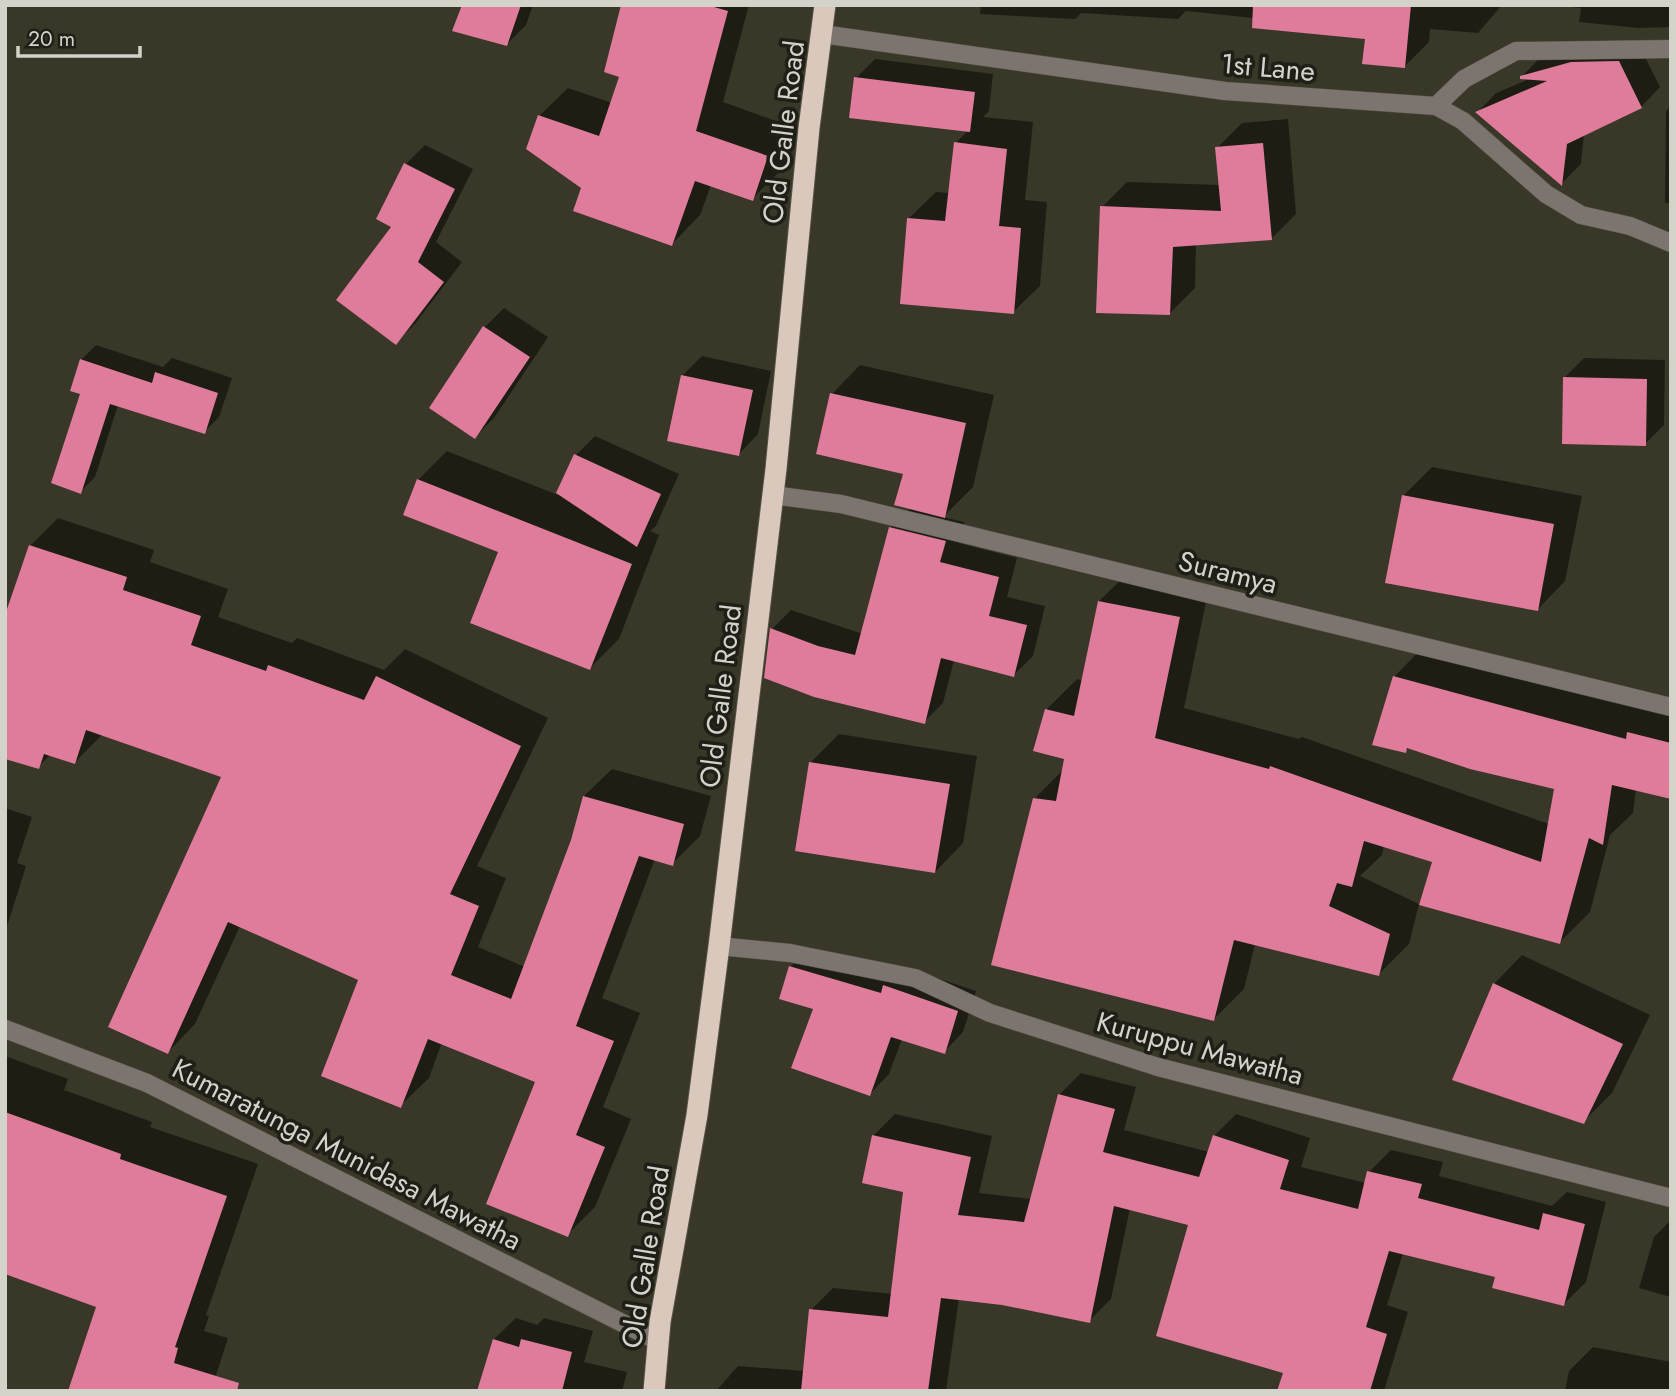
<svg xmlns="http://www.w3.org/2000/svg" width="1676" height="1396" font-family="Jost,sans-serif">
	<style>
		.shadow { fill: #0007 }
		.building { fill: #df7c9c }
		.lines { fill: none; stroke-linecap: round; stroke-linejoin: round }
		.minor-casing { stroke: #555344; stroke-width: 19 }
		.highway-casing { stroke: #555344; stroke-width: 23 }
		.minor { stroke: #7b746f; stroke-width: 18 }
		.highway { stroke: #dac8bc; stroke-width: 21 }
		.labels { text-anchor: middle; stroke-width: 7; stroke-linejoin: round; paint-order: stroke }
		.street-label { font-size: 28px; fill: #d4d3c9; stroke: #1f1e17 }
	</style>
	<rect width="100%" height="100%" fill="#393727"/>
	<!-- shadow -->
	<path class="shadow" d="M 460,5 L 533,5 L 526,25 L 507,44 Z
		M 623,5 L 749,5 L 723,102 L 795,128 L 781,170 L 752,199 L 711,185 L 700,215 L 672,244 L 539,116 L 568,88 L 612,103 L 622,75 Z
		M 981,5 L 1502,5 L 1478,33 L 1430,29 L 1429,42 L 1405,66 L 1367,38 L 1262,19 L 1186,11 L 1178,19 L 1081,13 L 1075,19 L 980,14 Z
		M 1553,5 L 1671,5 L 1671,27 L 1639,28 L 1579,22 L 1581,8 Z
		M 1638,43 L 1660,87 L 1641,107 L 1584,133 L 1581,164 L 1562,183 L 1478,112 L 1496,93 L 1532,78 L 1522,76 L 1541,57 Z
		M 875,59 L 993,74 L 989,111 L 983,117 L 1033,122 L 1025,200 L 1047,202 L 1040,286 L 1013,312 L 909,218 L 936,192 L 950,193 L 956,143 L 968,130 L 856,78 Z
		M 1671,106 L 1671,203 L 1665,203 L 1666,111 Z
		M 1288,119 L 1296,214 L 1271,239 L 1196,244 L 1195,288 L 1170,313 L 1102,207 L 1127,182 L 1220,185 L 1217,148 L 1242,123 Z
		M 425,145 L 473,169 L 436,242 L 462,262 L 415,324 L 395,343 L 394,226 L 378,218 L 406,164 Z
		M 504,308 L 548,337 L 494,418 L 475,437 L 485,327 Z
		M 96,345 L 163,367 L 172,358 L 232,378 L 219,417 L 204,432 L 118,405 L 95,477 L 80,492 L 81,360 Z
		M 702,356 L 771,371 L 758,434 L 739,454 L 682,376 Z
		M 1584,358 L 1665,360 L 1664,425 L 1645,444 L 1564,378 Z
		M 860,365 L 994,395 L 973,487 L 943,517 L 964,522 L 959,543 L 1017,558 L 1007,597 L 1045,606 L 1033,656 L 1014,675 L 954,660 L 943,703 L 924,722 L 772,629 L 791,610 L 863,634 L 890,528 L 911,508 L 905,472 L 832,394 Z
		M 595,436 L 679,474 L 656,526 L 650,531 L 659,535 L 619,639 L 590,668 L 501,551 L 418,480 L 447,451 L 558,495 L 576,455 Z
		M 1432,467 L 1582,496 L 1565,581 L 1537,610 L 1403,496 Z
		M 58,518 L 154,550 L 150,562 L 228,589 L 218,617 L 292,643 L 297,638 L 384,670 L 405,649 L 548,718 L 477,866 L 506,878 L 478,947 L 525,967 L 572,840 L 584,796 L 612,769 L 711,796 L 700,836 L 672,864 L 655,859 L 602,998 L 640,1013 L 603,1107 L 631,1119 L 595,1207 L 567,1235 L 538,1081 L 442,1042 L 429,1078 L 401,1105 L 360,979 L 240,926 L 195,1024 L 168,1052 L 223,776 L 103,734 L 75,762 L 51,754 L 38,767 L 30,546 Z
		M 1130,571 L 1209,588 L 1184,708 L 1299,739 L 1302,737 L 1549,824 L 1556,787 L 1410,747 L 1405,751 L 1394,677 L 1424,646 L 1671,706 L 1671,797 L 1636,789 L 1633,813 L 1610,835 L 1590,912 L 1560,942 L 1434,860 L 1384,845 L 1382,855 L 1360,876 L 1419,904 L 1409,944 L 1379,974 L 1255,944 L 1244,989 L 1214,1019 L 1034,799 L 1064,769 L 1066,758 L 1046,710 L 1077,679 L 1083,681 L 1099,601 Z
		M 839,734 L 977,756 L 963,843 L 935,872 L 811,762 Z
		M 5,808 L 32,817 L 17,863 L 26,866 L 5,933 Z
		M 810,947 L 898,973 L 904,967 L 976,991 L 963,1032 L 944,1052 L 902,1039 L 889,1074 L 870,1094 L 790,967 Z
		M 1522,955 L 1650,1015 L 1612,1093 L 1583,1122 L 1494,984 Z
		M 5,1056 L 68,1079 L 64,1090 L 152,1122 L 150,1127 L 258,1164 L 206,1315 L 209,1316 L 204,1331 L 228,1338 L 211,1391 L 70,1391 L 98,1306 L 5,1272 Z
		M 1081,1073 L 1136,1087 L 1124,1130 L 1209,1152 L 1214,1136 L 1236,1114 L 1310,1138 L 1301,1167 L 1366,1183 L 1369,1172 L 1391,1150 L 1443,1162 L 1439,1176 L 1552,1206 L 1567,1192 L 1606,1202 L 1586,1282 L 1564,1304 L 1497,1276 L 1403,1253 L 1387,1305 L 1408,1312 L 1384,1391 L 1288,1391 L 1285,1372 L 1190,1223 L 1130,1208 L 1111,1299 L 1089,1321 L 1003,1303 L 959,1298 L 946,1391 L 716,1391 L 738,1366 L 805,1371 L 811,1310 L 833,1288 L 893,1294 L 904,1190 L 873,1136 L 895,1114 L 992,1136 L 979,1193 L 1032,1199 L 1059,1095 Z
		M 1671,1220 L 1671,1297 L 1639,1288 L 1654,1237 Z
		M 516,1318 L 537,1325 L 544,1318 L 593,1331 L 584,1362 L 627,1372 L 622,1391 L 478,1391 L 494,1339 Z
		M 1593,1347 L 1671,1362 L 1671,1391 L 1565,1391 L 1569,1371 Z"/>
	<!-- building -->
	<path class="building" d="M 462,5 L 521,5 L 507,46 L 452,31 Z
		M 621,5 L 707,5 L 728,11 L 696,131 L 768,156 L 753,201 L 695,181 L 672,246 L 573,211 L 581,188 L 526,149 L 538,115 L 599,136 L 619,77 L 604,72 Z
		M 1253,5 L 1411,5 L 1405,68 L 1362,64 L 1365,39 L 1252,28 Z
		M 1619,61 L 1642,108 L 1567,144 L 1562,186 L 1475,112 L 1547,81 L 1520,79 L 1520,76 L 1571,62 Z
		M 854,77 L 975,92 L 970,132 L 849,118 Z
		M 954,142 L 1007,149 L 999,226 L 1021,228 L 1014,314 L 900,304 L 907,218 L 945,221 Z
		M 1263,143 L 1272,240 L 1173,247 L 1170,315 L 1096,313 L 1100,206 L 1221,211 L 1215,147 Z
		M 404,163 L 455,189 L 418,262 L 444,282 L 396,345 L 336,300 L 391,227 L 376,219 Z
		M 483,326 L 530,357 L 475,439 L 429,408 Z
		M 80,359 L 152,383 L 155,372 L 218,393 L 205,434 L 110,404 L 81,494 L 51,483 L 80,394 L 70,391 Z
		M 681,375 L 753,390 L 739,456 L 667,441 Z
		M 1563,377 L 1647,379 L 1646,446 L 1562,444 Z
		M 830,393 L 966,423 L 945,518 L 894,505 L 903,474 L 816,454 Z
		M 574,454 L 661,494 L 637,547 L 556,493 Z
		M 417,479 L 632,564 L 590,670 L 470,623 L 498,552 L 403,515 Z
		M 1402,495 L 1554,524 L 1538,611 L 1385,583 Z
		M 889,527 L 946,541 L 940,562 L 999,577 L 989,616 L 1027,625 L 1014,677 L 941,658 L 925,724 L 814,697 L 764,678 L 770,628 L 818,646 L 855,655 Z
		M 29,545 L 127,577 L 123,590 L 201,616 L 191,645 L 266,671 L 268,665 L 364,700 L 376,676 L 521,746 L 450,894 L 479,906 L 451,975 L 511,999 L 571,840 L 583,796 L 684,824 L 673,866 L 639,856 L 576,1026 L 614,1041 L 576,1135 L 605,1147 L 568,1237 L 486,1204 L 535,1082 L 428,1039 L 401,1108 L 321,1076 L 358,980 L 228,922 L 168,1054 L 108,1027 L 221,777 L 86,730 L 75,764 L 44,754 L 39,769 L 5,759 L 5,615 Z
		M 1098,601 L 1180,617 L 1155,738 L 1269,769 L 1270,766 L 1541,862 L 1554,789 L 1470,769 L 1407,748 L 1406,753 L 1372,745 L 1393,676 L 1626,739 L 1627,732 L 1671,743 L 1671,799 L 1612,785 L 1603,845 L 1589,838 L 1560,944 L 1419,905 L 1432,862 L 1364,841 L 1352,887 L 1337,883 L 1329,906 L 1390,934 L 1379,976 L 1234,940 L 1214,1021 L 991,965 L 1033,798 L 1056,801 L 1064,759 L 1033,751 L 1045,709 L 1074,716 Z
		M 809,762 L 950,784 L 935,873 L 795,851 Z
		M 789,966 L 881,993 L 883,985 L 958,1011 L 945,1054 L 891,1037 L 870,1096 L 791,1068 L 813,1009 L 779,999 Z
		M 1493,983 L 1623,1044 L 1584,1124 L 1452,1080 Z
		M 1058,1094 L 1115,1109 L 1103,1152 L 1199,1177 L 1213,1135 L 1289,1160 L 1280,1189 L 1358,1209 L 1367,1171 L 1422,1184 L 1418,1198 L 1539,1230 L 1543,1213 L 1585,1224 L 1564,1306 L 1492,1288 L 1495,1277 L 1389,1251 L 1366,1327 L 1387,1334 L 1370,1391 L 1277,1391 L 1283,1373 L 1156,1336 L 1188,1225 L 1114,1206 L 1090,1323 L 1002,1305 L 941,1298 L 928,1391 L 801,1391 L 809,1309 L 888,1317 L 903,1192 L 862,1183 L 872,1135 L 971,1157 L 958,1215 L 1024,1222 Z
		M 5,1112 L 121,1154 L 120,1159 L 227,1196 L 175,1347 L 178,1348 L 174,1363 L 239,1383 L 237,1391 L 68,1391 L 96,1307 L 5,1274 Z
		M 493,1339 L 519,1347 L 521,1339 L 572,1352 L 562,1391 L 477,1391 Z"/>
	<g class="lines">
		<defs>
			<path id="minor" d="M 822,34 L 1225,91 L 1436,106 L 1463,121 L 1546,194 L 1581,215 L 1630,226 L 1671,243
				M 1436,106 L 1464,79 L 1516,51 L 1671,49
				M 772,495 L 841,504 L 1671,707
				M 719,946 L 790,953 L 915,978 L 990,1013 L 1158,1067 L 1671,1198
				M 5,1029 L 147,1083 L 658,1341"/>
			<path id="highway" d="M 654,1391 L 660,1322 L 697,1115 L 719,946 L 776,469 L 809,128 L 825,5"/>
		</defs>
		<!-- minor casing -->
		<use href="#minor" class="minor-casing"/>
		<!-- highway casing -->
		<use href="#highway" class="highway-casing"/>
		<!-- minor -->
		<use href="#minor" class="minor"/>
		<!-- highway -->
		<use href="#highway" class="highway"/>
	</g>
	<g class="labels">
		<!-- street labels -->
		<g class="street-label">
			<text transform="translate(1268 67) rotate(5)" y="10">1st Lane</text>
			<text transform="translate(783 132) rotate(-83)" y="10">Old Galle Road</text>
			<text transform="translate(1228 572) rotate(14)" y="10">Suramya</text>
			<text transform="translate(720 696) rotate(-83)" y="10">Old Galle Road</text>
			<text transform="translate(1200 1048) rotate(15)" y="10">Kuruppu Mawatha</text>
			<text transform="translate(347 1154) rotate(27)" y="10">Kumaratunga Munidasa Mawatha</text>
			<text transform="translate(645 1257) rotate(-81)" y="10">Old Galle Road</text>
		</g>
	</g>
	<!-- border -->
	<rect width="1676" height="1396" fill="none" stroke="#d4d3c9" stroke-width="14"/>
	<!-- scale -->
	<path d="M18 46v10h122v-10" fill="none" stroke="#d4d3c9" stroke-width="3.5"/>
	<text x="28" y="46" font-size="21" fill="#d4d3c9" stroke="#1f1e17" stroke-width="5" paint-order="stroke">20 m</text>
</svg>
